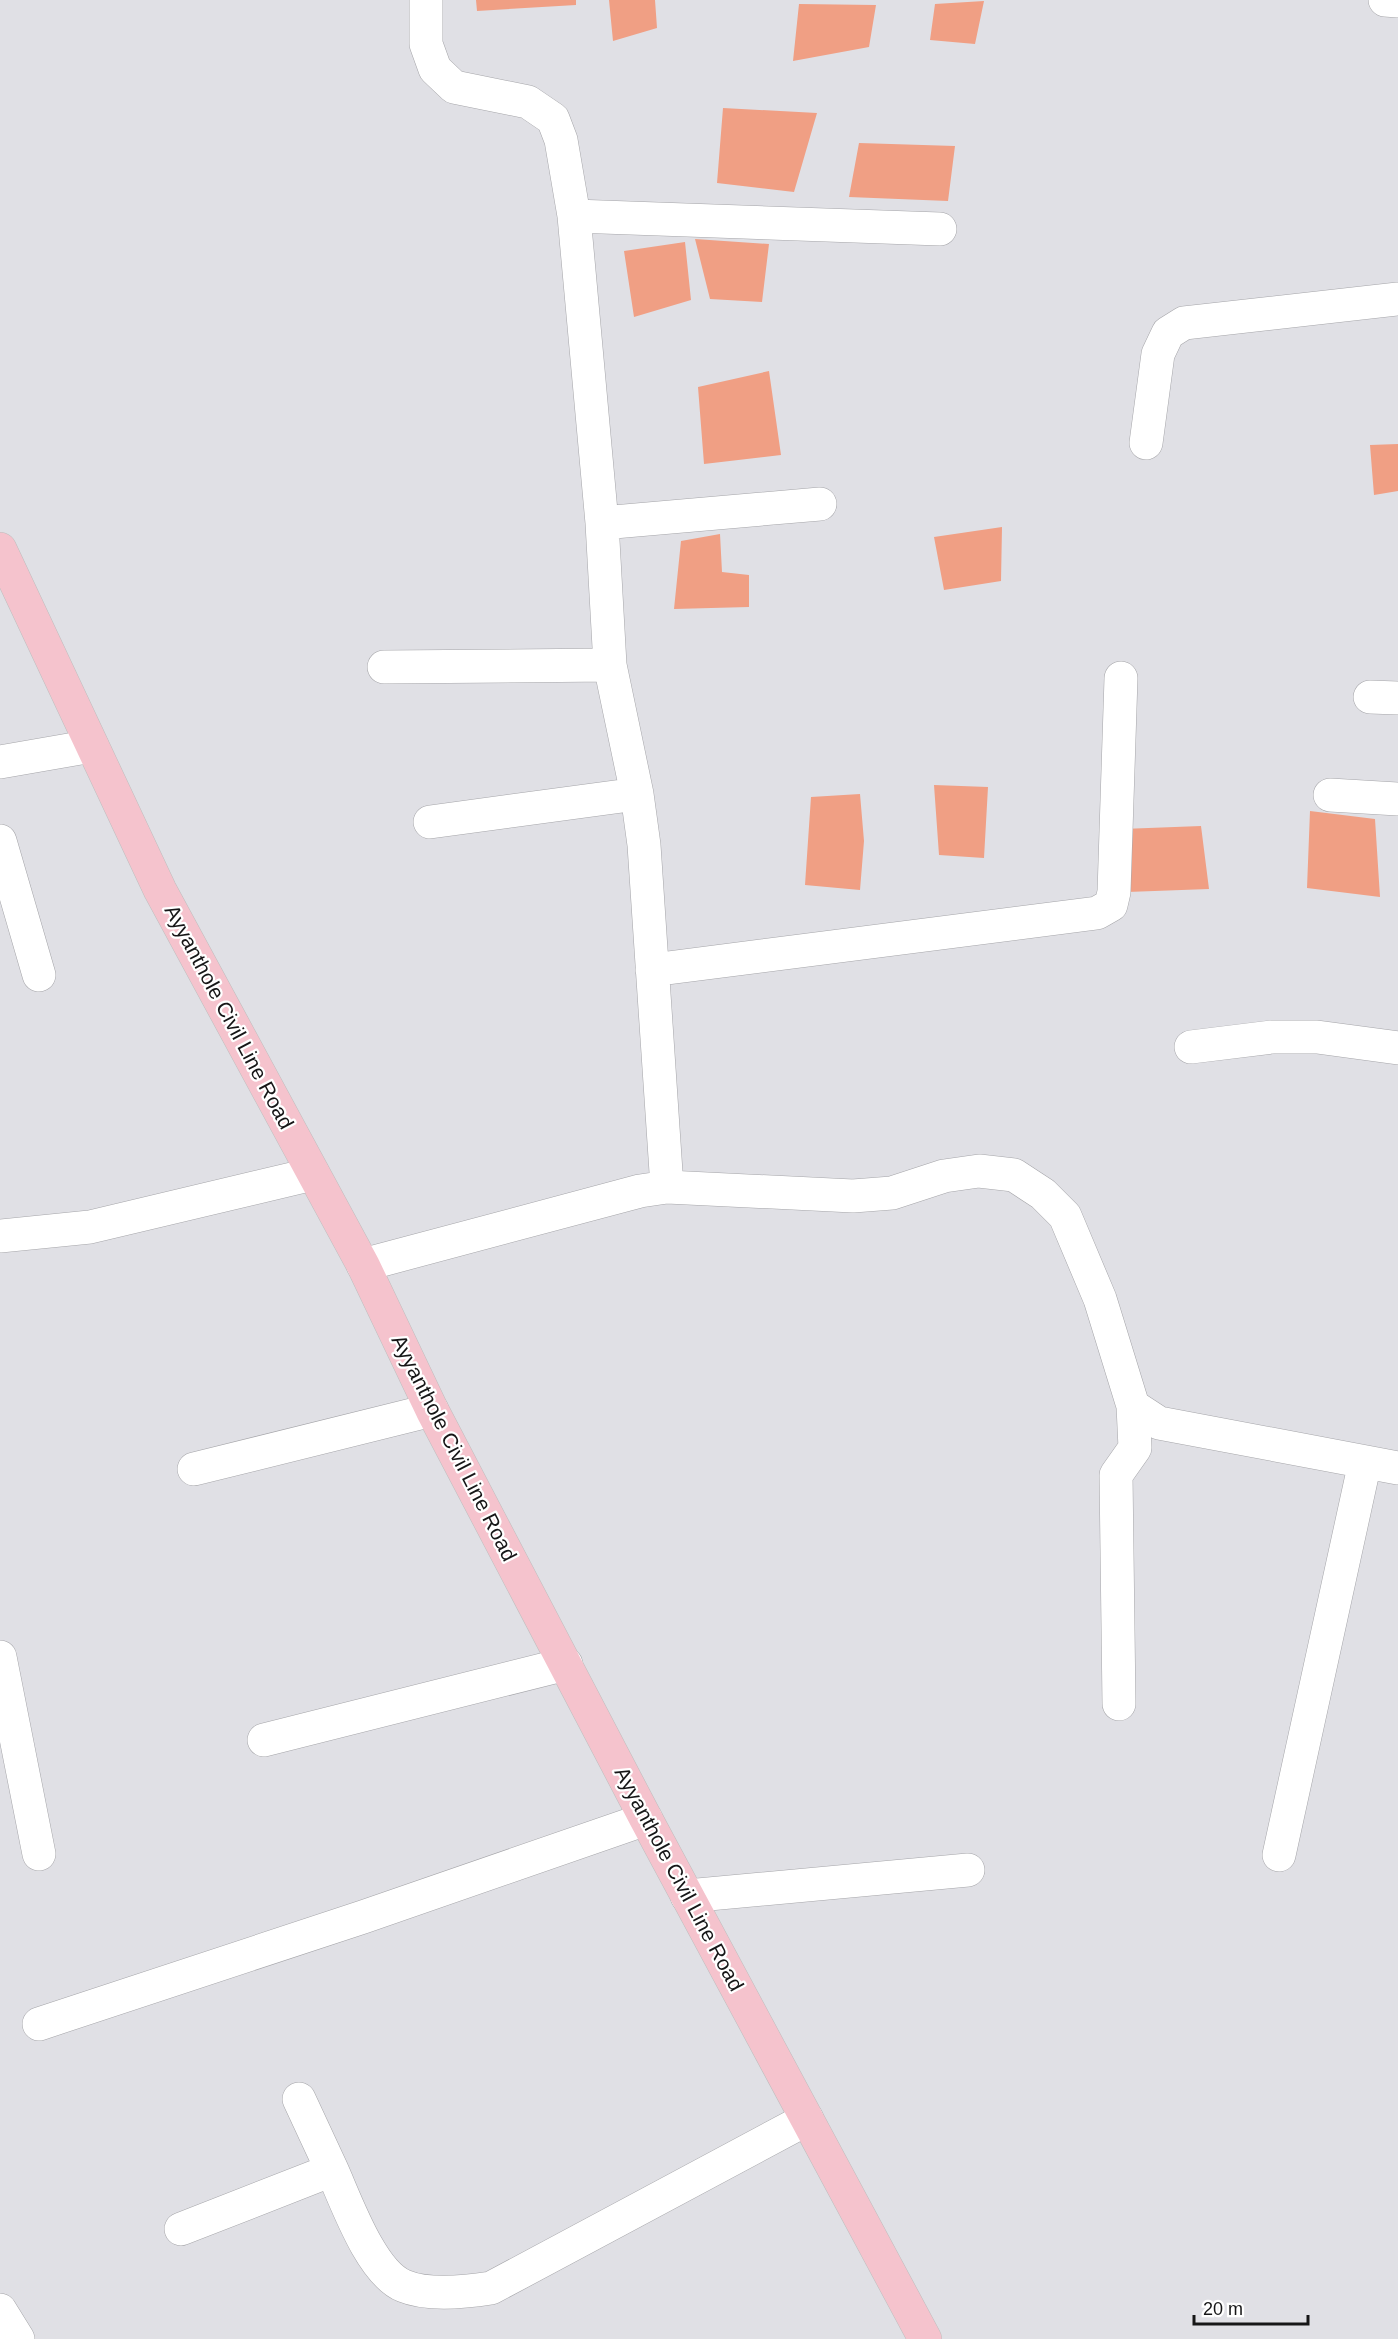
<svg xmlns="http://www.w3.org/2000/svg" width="1398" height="2339" font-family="Helvetica,sans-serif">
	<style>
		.building { fill: #f09f84 }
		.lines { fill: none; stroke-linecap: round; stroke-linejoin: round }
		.minor-casing { stroke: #a5a5a9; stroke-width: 34 }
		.major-casing { stroke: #bebebe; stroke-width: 34 }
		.minor { stroke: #fff; stroke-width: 33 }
		.major { stroke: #f5c3cd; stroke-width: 33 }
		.labels { text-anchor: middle; stroke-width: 4.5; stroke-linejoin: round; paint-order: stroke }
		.street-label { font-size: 21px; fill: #161617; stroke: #fff }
	</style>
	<rect width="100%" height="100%" fill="#e0e0e5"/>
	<!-- building -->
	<path class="building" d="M 476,0 L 576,0 L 576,5 L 477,11 Z
		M 609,0 L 655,0 L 657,28 L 613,41 Z
		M 984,1 L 975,44 L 930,40 L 935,4 Z
		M 799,4 L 876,5 L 869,47 L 793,61 Z
		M 723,108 L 817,113 L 794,192 L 717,183 Z
		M 859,143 L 955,146 L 948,201 L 849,197 Z
		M 695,239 L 769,244 L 762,302 L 710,299 Z
		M 685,242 L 691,300 L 634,317 L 624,251 Z
		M 769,371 L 781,455 L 704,464 L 698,387 Z
		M 1398,444 L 1398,491 L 1374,495 L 1370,445 Z
		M 1002,527 L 1001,581 L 944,590 L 934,537 Z
		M 720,534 L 722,572 L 749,575 L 749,607 L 674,609 L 681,541 Z
		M 934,785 L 988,787 L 984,858 L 939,855 Z
		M 860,794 L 864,841 L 860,890 L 805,885 L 811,797 Z
		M 1310,811 L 1375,819 L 1380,897 L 1307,888 Z
		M 1201,826 L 1209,889 L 1127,892 L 1122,829 Z"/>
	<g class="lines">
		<defs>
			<path id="minor" d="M 426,0 L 426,44 L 435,69 L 454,87 L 528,102 L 553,119 L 561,140 L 574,216 L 602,523 L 610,665 L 637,794 L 644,845 L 667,1187
				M 1385,0 L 1398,1
				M 574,216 L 940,229
				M 1146,443 L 1158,354 L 1168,333 L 1184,323 L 1398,299
				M 602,523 L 820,504
				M 384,667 L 610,665
				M 1370,697 L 1398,698
				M 0,762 L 92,746
				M 1330,795 L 1398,799
				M 430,822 L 637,794
				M 0,841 L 39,975
				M 652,970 L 1097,913 L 1111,905 L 1114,892 L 1121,678
				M 1191,1047 L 1272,1037 L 1317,1037 L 1398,1048
				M 0,1236 L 90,1227 L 313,1174
				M 363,1265 L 640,1191 L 667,1187 L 853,1196 L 892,1193 L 944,1176 L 979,1171 L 1014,1175 L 1043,1194 L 1065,1216 L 1100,1299 L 1133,1406 L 1159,1423 L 1398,1468
				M 194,1469 L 432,1410
				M 0,1657 L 39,1854
				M 1119,1704 L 1116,1475 L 1135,1448 L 1133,1406
				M 264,1740 L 566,1664
				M 1279,1855 L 1365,1462
				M 687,1896 L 968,1870
				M 39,2024 L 363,1917 L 646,1819
				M 299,2099 C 310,2123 321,2146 332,2170 C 346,2201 371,2273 404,2286 C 428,2296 466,2292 491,2288 L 807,2119
				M 181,2229 L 332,2170
				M 0,2310 L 18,2339"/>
			<path id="major" d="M 0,549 L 160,890 L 363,1265 L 432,1410 L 646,1819 L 925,2339"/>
		</defs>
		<!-- minor casing -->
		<use href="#minor" class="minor-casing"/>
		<!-- major casing -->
		<use href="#major" class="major-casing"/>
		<!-- minor -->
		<use href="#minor" class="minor"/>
		<!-- major -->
		<use href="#major" class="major"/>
	</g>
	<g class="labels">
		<!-- street labels -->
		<g class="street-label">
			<text transform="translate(229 1017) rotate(62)" y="7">Ayyanthole Civil Line Road</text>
			<text transform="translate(454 1448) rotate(63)" y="7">Ayyanthole Civil Line Road</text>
			<text transform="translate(679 1879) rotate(62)" y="7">Ayyanthole Civil Line Road</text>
		</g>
	</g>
	<!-- scale -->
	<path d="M1194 2315v9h114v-9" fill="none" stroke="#161617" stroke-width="3"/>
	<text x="1203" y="2315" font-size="18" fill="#161617" stroke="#ffffff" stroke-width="4.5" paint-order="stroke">20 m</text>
</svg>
